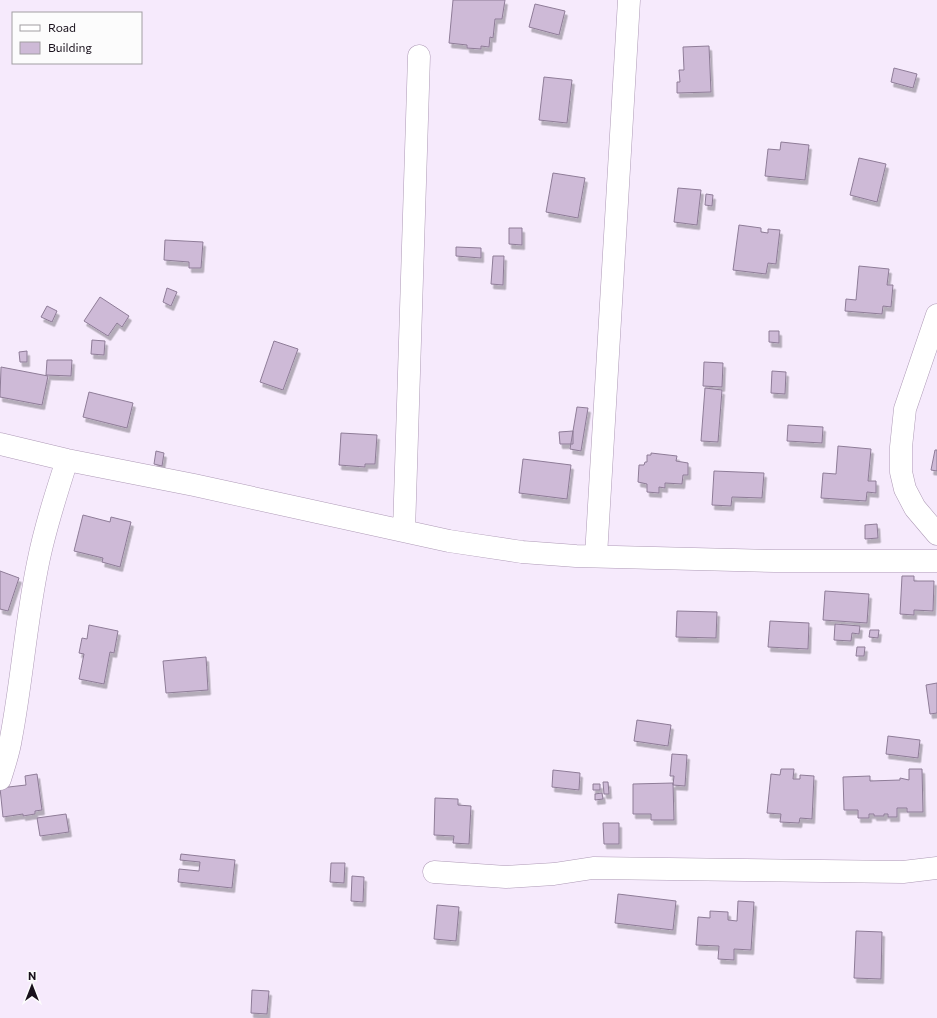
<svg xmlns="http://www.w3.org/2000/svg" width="937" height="1018" font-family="Commissioner,sans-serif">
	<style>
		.building { fill: #cebad7; stroke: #8e7c97; filter: url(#shadow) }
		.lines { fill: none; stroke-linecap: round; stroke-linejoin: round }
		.street-casing { stroke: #ae9ab6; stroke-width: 23 }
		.street { stroke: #fff; stroke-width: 22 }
	</style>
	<defs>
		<filter id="shadow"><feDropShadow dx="2.5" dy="4.5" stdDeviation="0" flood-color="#0004"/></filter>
	</defs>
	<rect width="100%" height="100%" fill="#f6eafc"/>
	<!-- building -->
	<path class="building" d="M 453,0 L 505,0 L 502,19 L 495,19 L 493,38 L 490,37 L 489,47 L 481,46 L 481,49 L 467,48 L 467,45 L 449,43 Z
		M 535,4 L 565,11 L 559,35 L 529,27 Z
		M 709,46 L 711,92 L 677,93 L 677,82 L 680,82 L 679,70 L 684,70 L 683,47 Z
		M 894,68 L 917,74 L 913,88 L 891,82 Z
		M 544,77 L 572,80 L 567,123 L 539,120 Z
		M 781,142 L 809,145 L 805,180 L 765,176 L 768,149 L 780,150 Z
		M 859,158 L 886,164 L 877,202 L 850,195 Z
		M 553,173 L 585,178 L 578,218 L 546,212 Z
		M 678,188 L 701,190 L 697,225 L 674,222 Z
		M 706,194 L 713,195 L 712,206 L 705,205 Z
		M 739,225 L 761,228 L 761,232 L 768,233 L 768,229 L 780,230 L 776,264 L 768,263 L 766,274 L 733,270 Z
		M 509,228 L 522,228 L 522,245 L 509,244 Z
		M 165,240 L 203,242 L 201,268 L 189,268 L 189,262 L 164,260 Z
		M 456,247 L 481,248 L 481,258 L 456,256 Z
		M 493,256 L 504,256 L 503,285 L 491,284 Z
		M 859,266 L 889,269 L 887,285 L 893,285 L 891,307 L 883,306 L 882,314 L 845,311 L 846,299 L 856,300 Z
		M 167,288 L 177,292 L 171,306 L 163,302 Z
		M 100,297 L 129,316 L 122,327 L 117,323 L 108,336 L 84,321 Z
		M 47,306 L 57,311 L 52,322 L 41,317 Z
		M 769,331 L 779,331 L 779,343 L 769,342 Z
		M 92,340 L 105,341 L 104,355 L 91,354 Z
		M 274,341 L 298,349 L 283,390 L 260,382 Z
		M 27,351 L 27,362 L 20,362 L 19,352 Z
		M 47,360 L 72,360 L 71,376 L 46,375 Z
		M 704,362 L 723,363 L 722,387 L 703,386 Z
		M 1,367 L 48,376 L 42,405 L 0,397 Z
		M 772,371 L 786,372 L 785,394 L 771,393 Z
		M 705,388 L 722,390 L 718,442 L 701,441 Z
		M 89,392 L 133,403 L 127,428 L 83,417 Z
		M 577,407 L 588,408 L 581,451 L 570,449 Z
		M 788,425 L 823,427 L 822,443 L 787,441 Z
		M 573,431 L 573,444 L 560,444 L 559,432 Z
		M 341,433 L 377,435 L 375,464 L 365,464 L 365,467 L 339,465 Z
		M 838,446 L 871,449 L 868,481 L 876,481 L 876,493 L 867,492 L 866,501 L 821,498 L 823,473 L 836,474 Z
		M 935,450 L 937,450 L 937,471 L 931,470 Z
		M 156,451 L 164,453 L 162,466 L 154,464 Z
		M 651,453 L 677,456 L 676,461 L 688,463 L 688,475 L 683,475 L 682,484 L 665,483 L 665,488 L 659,487 L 659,493 L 647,492 L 647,484 L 638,482 L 639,465 L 644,465 L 645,462 L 647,462 L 647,455 L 651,455 Z
		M 523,459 L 571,465 L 567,499 L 519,493 Z
		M 714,471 L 764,473 L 762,498 L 732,497 L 731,506 L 712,505 Z
		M 83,515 L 110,522 L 111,517 L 131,522 L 120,567 L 102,562 L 103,558 L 74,551 Z
		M 877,524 L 878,538 L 865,539 L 865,525 Z
		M 0,571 L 19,578 L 8,611 L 0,609 Z
		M 902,576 L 914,576 L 914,581 L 934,581 L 933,611 L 914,610 L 914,615 L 900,614 Z
		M 825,591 L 869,594 L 867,623 L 823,620 Z
		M 677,611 L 717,612 L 716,638 L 676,637 Z
		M 770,621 L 809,623 L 808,649 L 768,647 Z
		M 835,624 L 860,626 L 859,634 L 852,633 L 851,641 L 834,640 Z
		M 89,625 L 118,631 L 114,653 L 110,652 L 104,684 L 79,679 L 84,654 L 79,653 L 82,638 L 87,639 Z
		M 870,630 L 879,630 L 878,638 L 869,637 Z
		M 857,647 L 865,647 L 864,656 L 856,656 Z
		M 206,657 L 208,690 L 166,693 L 163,661 Z
		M 937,683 L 937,713 L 930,714 L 926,685 Z
		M 637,720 L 671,725 L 668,746 L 634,741 Z
		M 888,736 L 920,740 L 918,758 L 886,754 Z
		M 672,754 L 687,755 L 685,786 L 673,785 L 674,776 L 670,776 Z
		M 781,769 L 794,769 L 793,779 L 800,779 L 800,775 L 814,776 L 812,819 L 800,818 L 799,823 L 780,822 L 781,814 L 767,813 L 771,774 L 780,775 Z
		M 909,769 L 922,769 L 923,812 L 907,812 L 907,808 L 897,808 L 897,817 L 888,817 L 888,814 L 884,814 L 884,816 L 874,816 L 874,814 L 869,814 L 869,818 L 858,818 L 858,810 L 844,810 L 843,777 L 870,776 L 870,781 L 900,780 L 900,778 L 909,780 Z
		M 553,770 L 580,773 L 579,790 L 552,787 Z
		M 37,774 L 42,810 L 35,811 L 35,814 L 23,816 L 23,814 L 3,817 L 0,788 L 26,785 L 25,776 Z
		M 603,782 L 608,782 L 609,794 L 604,794 Z
		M 673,783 L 674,820 L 651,820 L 651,814 L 633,814 L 633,784 Z
		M 593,784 L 600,784 L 600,790 L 593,790 Z
		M 602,793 L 603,799 L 595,800 L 595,794 Z
		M 435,798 L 458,799 L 458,805 L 471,806 L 469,844 L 453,843 L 454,836 L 434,835 Z
		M 66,814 L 69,832 L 40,836 L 37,818 Z
		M 603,823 L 619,823 L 619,844 L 604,844 Z
		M 181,854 L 235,860 L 232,888 L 178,882 L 179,869 L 199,871 L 200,862 L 180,860 Z
		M 331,863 L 345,863 L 344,883 L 330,882 Z
		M 352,876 L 364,877 L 363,902 L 351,901 Z
		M 618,894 L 676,901 L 673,930 L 615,923 Z
		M 738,901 L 754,902 L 751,950 L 734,949 L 734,960 L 718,959 L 719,946 L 696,945 L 698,917 L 710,918 L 710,911 L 728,912 L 728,920 L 737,921 Z
		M 437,905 L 459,907 L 456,941 L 434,939 Z
		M 856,931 L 882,932 L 881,979 L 854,978 Z
		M 252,990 L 269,991 L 267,1014 L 251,1013 Z"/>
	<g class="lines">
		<defs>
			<path id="street" d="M 937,315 L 905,409 L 901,447 L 901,472 L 905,489 L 915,508 L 937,534
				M 0,444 L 67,460 L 194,485 L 449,541 L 522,552 L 576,556 L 775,561 L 937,561
				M 404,531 L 419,56
				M 596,556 L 629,0
				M 0,779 C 4,766 9,752 11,738 C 22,680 26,621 38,563 C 45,528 56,494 67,460
				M 434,872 L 506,877 L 554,874 L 593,868 L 903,872 L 937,868"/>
		</defs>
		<!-- street casing -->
		<use href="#street" class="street-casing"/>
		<!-- street -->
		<use href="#street" class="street"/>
	</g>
	<!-- legend -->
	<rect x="12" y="12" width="130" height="52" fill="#fcfcfc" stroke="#a19ea2"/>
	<rect x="20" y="25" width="20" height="6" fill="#ffffff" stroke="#a19ea2"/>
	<text x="48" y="32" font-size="12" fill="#19111c">Road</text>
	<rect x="20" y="42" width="20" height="12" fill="#cebad7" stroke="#a19ea2"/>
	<text x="48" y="52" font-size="12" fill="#19111c">Building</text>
	<!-- north arrow -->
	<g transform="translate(32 986)" stroke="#fcfcfc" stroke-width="3" paint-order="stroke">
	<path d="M0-3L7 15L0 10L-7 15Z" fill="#19111c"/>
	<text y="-6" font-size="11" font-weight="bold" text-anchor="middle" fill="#19111c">N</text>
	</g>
</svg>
